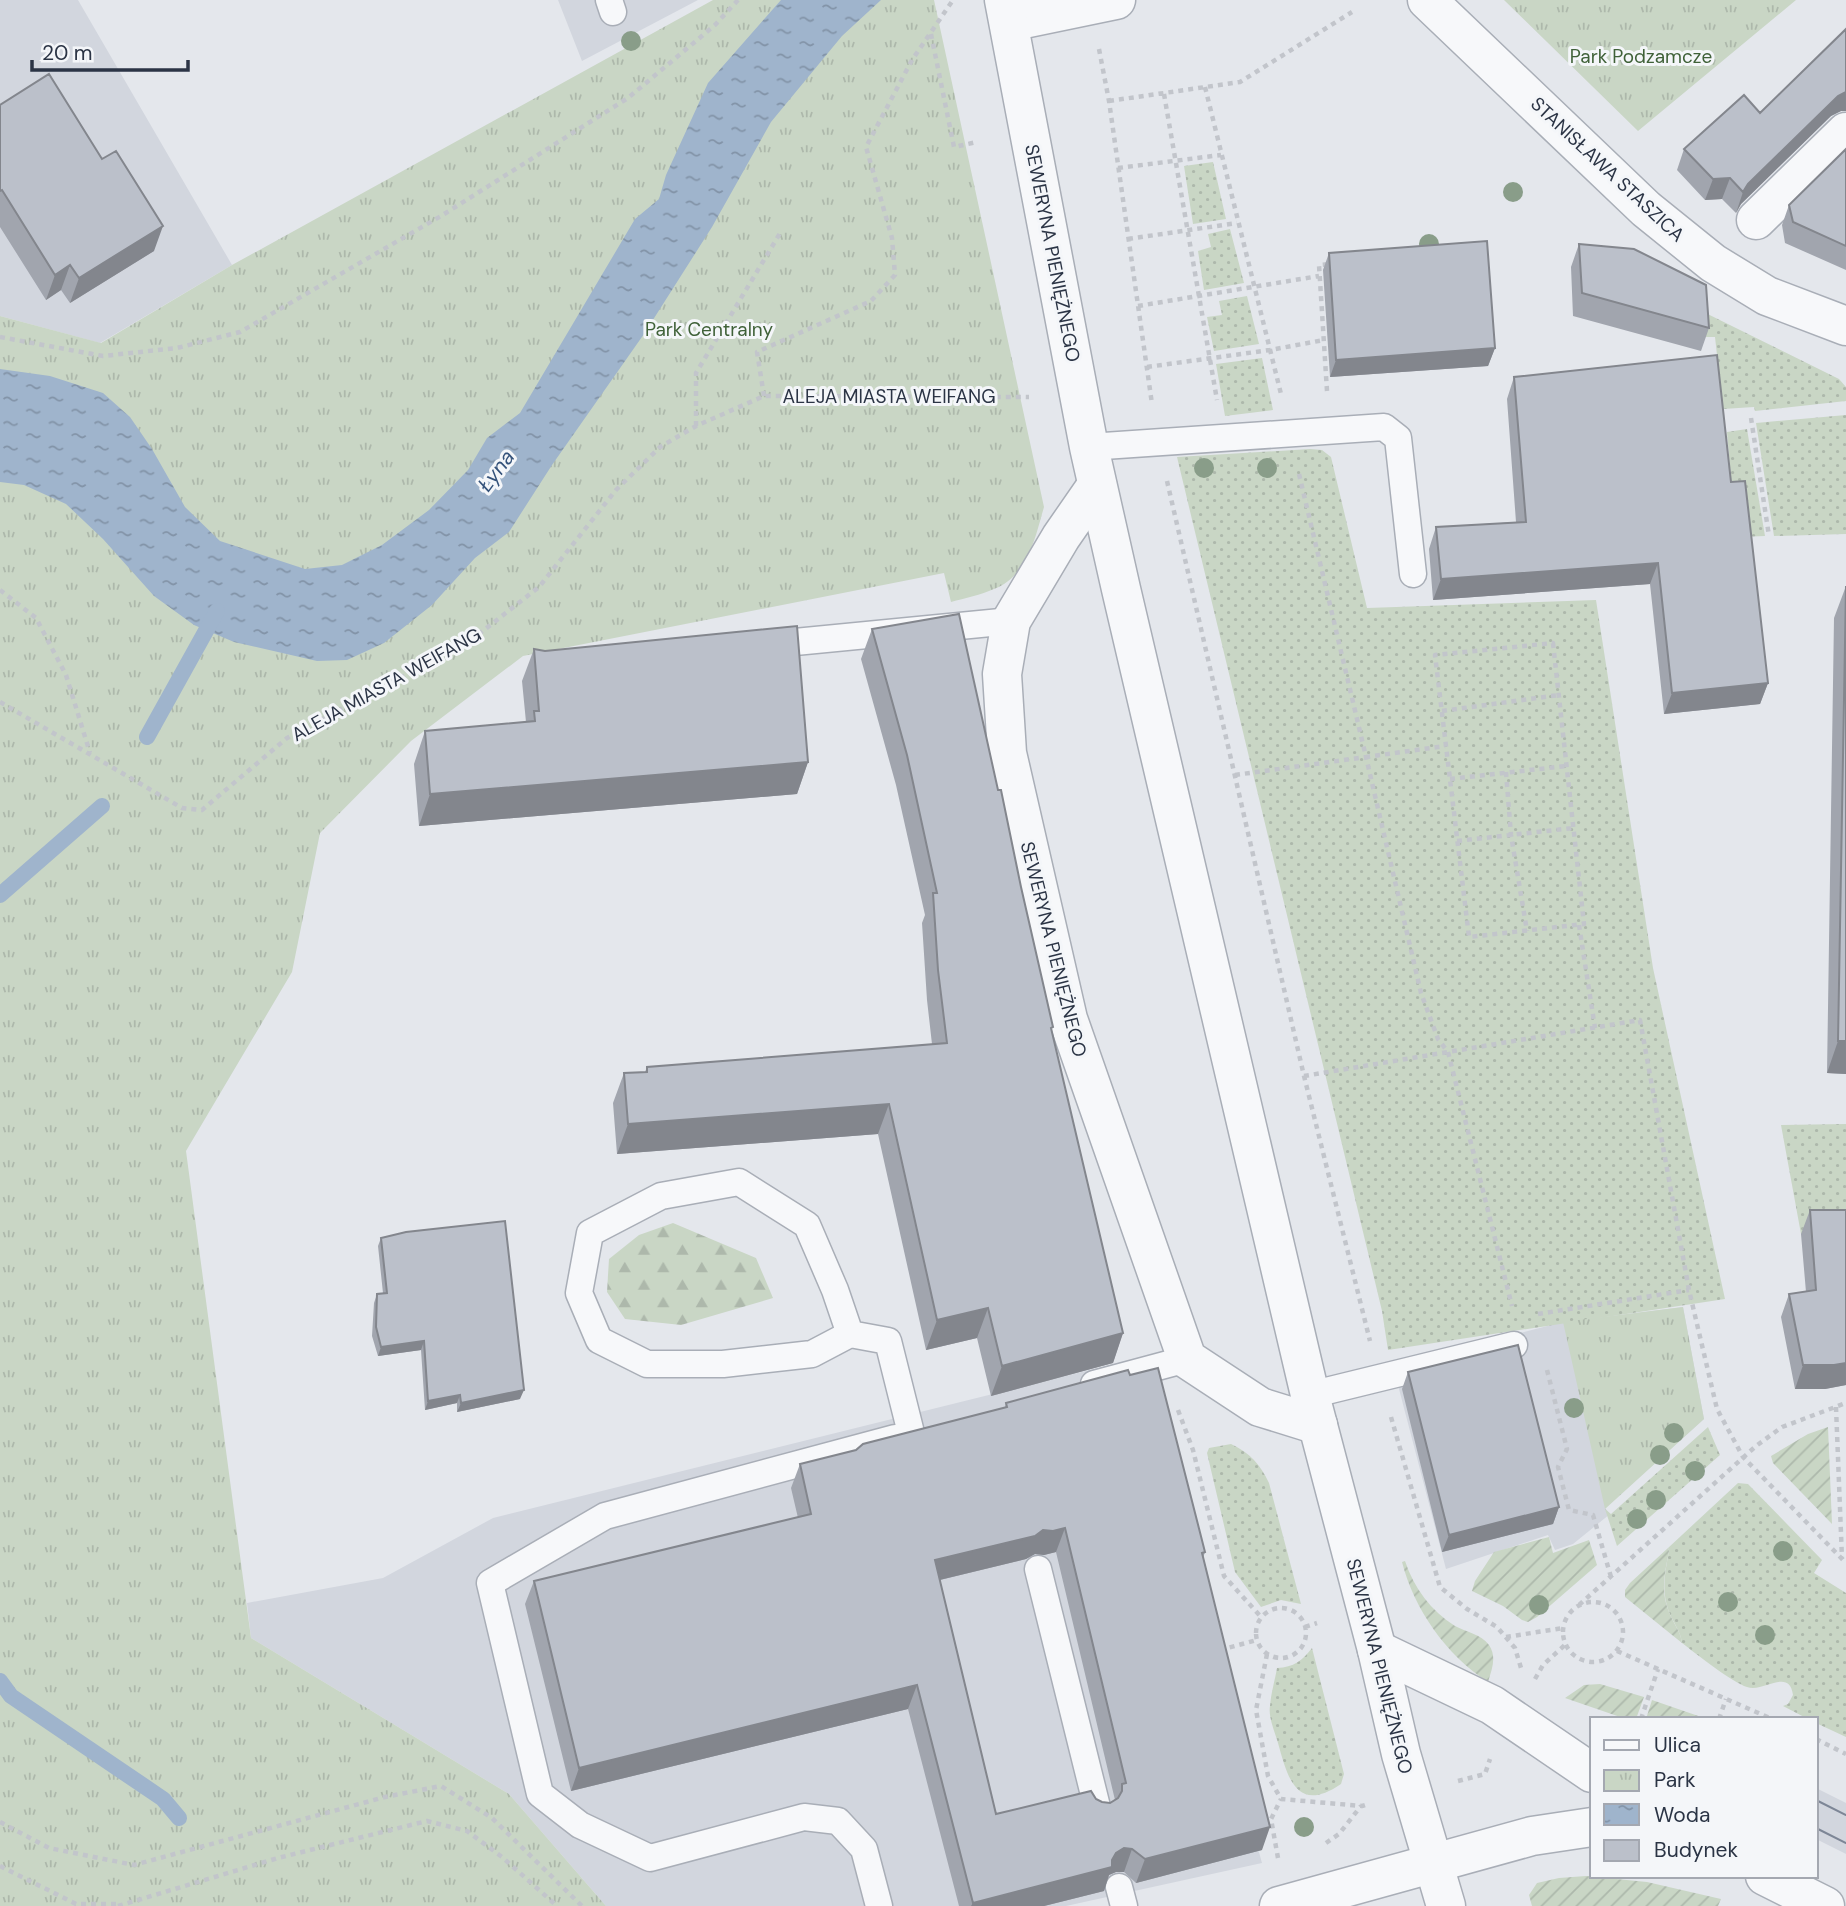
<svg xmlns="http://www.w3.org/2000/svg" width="1846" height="1906" font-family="'DM Sans',sans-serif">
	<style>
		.built { fill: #d2d6de }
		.grass { fill: url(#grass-dots) }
		.forest { fill: url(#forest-firs) }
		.park { fill: url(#park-tufts) }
		.garden { fill: url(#garden-furrows) }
		.water { fill: url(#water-ripples) }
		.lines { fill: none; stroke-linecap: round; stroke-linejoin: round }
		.stream { stroke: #9fb4cc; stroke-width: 16 }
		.service-casing { stroke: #a9aeb7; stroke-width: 29 }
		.minor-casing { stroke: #a9aeb7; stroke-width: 41 }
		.tertiary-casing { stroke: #a9aeb7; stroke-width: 41 }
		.path { stroke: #c2c5cb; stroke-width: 4.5; stroke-dasharray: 5 5; stroke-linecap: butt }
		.service { stroke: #f7f8fa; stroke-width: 26 }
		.minor { stroke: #f7f8fa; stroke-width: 38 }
		.tertiary { stroke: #f7f8fa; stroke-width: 38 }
		.tram { stroke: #7d8696; stroke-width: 2 }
		.tree { fill: #899d89 }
		.wall { fill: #a1a5ae; fill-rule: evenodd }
		.shaded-wall { fill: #83868d }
		.building { fill: #bbc0ca; stroke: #83868d; stroke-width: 2; fill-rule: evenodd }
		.labels { text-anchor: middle; stroke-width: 6; stroke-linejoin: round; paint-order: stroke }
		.park-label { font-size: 19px; fill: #3f6138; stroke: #f4f6f9 }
		.street-label { font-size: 19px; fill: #2b3445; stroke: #f4f6f9 }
		.water-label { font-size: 21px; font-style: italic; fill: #34527a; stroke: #f4f6f9 }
	</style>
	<defs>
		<pattern id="grass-dots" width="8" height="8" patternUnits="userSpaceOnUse" patternTransform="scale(1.75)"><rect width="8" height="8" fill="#c9d6c5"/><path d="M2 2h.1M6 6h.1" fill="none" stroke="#adb8ab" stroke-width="1.8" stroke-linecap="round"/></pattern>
		<pattern id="forest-firs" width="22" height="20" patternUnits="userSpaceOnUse" patternTransform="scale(1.75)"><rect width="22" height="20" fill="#c9d6c5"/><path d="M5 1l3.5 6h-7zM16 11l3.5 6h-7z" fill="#adb8ab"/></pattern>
		<pattern id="park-tufts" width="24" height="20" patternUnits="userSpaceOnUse" patternTransform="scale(1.75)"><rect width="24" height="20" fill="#c9d6c5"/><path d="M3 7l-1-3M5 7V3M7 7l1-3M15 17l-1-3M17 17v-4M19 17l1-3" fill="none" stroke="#adb8ab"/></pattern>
		<pattern id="garden-furrows" width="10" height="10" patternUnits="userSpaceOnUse" patternTransform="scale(1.75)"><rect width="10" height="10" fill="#c9d6c5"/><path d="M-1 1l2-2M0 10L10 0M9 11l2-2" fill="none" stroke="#adb8ab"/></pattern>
		<pattern id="water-ripples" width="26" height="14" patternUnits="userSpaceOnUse" patternTransform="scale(1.75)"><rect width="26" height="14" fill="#9fb4cc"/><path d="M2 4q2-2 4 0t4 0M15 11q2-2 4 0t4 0" fill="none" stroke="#8293a7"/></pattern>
	</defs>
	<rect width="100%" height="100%" fill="#e4e7ec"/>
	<!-- built -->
	<path class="built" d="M 0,0 L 78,0 L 232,265 L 100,343 L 0,316 Z
		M 558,0 L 698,0 L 582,61 Z
		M 1683,1307 L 1704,1419 L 1605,1508 L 1610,1514 L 1573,1544 L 1555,1550 L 1548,1535 L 1446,1569 L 1393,1366 L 1559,1323 Z
		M 1122,1362 L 1262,1863 L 1066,1906 L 606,1906 L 509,1794 L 251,1638 L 247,1603 L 383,1578 L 493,1518 Z
		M 1816,1788 L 1846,1803 L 1846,1854 L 1816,1839 Z"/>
	<!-- grass -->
	<path class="grass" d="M 1213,162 L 1226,219 L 1193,224 L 1184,166 Z
		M 1230,229 L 1244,283 L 1204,290 L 1198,251 L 1211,247 L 1208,234 Z
		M 1661,291 L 1839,379 L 1846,387 L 1846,401 L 1755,411 L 1754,407 L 1723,409 L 1715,337 L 1700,337 Z
		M 1247,296 L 1259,344 L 1214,351 L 1207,317 L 1222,315 L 1219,301 Z
		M 1262,358 L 1273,410 L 1225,416 L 1216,364 Z
		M 1846,415 L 1846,534 L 1774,536 L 1756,423 Z
		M 1747,429 L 1765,536 L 1741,537 L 1733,502 L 1727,432 Z
		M 1310,449 L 1322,450 L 1331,457 L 1367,608 L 1596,600 L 1653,968 L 1725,1299 L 1388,1350 L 1382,1311 L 1177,457 Z
		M 1846,1124 L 1846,1233 L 1801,1234 L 1781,1125 Z
		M 1708,1427 L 1720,1455 L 1617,1546 L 1605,1509 L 1611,1514 Z
		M 1231,1444 C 1250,1453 1260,1464 1269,1483 L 1301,1604 L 1281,1600 L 1261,1607 L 1235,1572 L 1207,1453 L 1209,1448 Z
		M 1738,1483 L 1748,1484 L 1822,1560 L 1814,1573 L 1846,1593 L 1846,1737 L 1816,1723 L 1816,1719 L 1808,1719 L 1783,1706 L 1788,1704 L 1793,1695 C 1789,1667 1764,1693 1747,1687 C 1733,1683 1695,1653 1682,1643 C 1681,1632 1673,1622 1669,1612 C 1661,1591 1665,1572 1669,1551 L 1668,1548 Z
		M 1312,1648 L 1344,1774 L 1341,1784 C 1297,1814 1288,1779 1278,1743 C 1275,1732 1268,1717 1270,1706 C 1271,1693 1275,1680 1277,1668 C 1294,1667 1302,1661 1312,1648 Z"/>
	<!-- forest -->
	<path class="forest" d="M 673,1223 L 756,1258 L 773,1298 L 681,1325 L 625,1319 L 607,1292 L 609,1259 L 639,1235 Z"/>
	<!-- park -->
	<path class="park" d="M 713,0 L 934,0 L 1044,507 C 1035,538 1028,576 994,589 C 981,595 965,598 951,602 L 944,573 L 523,656 L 411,741 L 320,833 L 292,972 L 186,1151 L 251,1638 L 509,1794 L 606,1906 L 0,1906 L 0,316 L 101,343 L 232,265 Z
		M 1504,0 L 1796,0 L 1638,131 Z
		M 1683,1307 L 1704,1419 L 1605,1509 L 1563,1322 Z"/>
	<!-- garden -->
	<path class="garden" d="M 1828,1427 L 1832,1524 L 1773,1463 L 1771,1456 L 1808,1434 Z
		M 1549,1537 L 1553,1553 L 1589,1540 L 1597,1565 L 1537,1617 L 1528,1622 L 1522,1620 L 1503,1606 L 1472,1591 L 1475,1581 L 1494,1552 Z
		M 1668,1548 L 1669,1551 C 1665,1572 1660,1591 1669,1612 C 1673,1623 1681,1632 1682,1643 L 1625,1597 L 1625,1590 L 1630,1583 Z
		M 1405,1561 C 1414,1588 1431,1611 1455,1626 C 1466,1632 1481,1634 1489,1645 C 1497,1657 1492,1669 1488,1682 C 1446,1655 1414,1609 1402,1562 Z
		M 1600,1684 L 1644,1697 L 1636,1719 L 1626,1719 L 1565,1698 L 1584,1685 Z
		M 1652,1700 L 1707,1719 L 1646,1719 Z
		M 1586,1876 L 1647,1882 L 1721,1899 L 1718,1906 L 1532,1906 L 1529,1895 L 1537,1883 L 1559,1878 Z"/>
	<!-- water -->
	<path class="water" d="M 781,0 L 881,0 L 842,36 L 771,122 L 712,227 L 644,334 L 552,465 L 509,532 L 475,558 L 432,605 L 384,643 L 347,660 L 317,661 L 234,642 L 194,625 L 154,596 L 103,539 L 66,504 L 24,485 L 0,482 L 0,369 L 50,376 L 103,393 L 130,417 L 152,449 L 185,507 L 220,541 L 305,569 L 342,565 L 382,545 L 429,510 L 468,470 L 487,438 L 520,413 L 635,219 L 659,199 L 666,175 L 708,83 Z"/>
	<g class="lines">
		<!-- stream -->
		<path class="stream" d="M 147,737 L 217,611
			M 0,895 L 102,806
			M 0,1681 L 11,1696 L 163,1799 L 179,1818"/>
		<defs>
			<path id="service" d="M 609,0 L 613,12
				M 1089,447 L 1384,427 L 1398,438 L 1413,574
				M 764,645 L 1011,621
				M 850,1334 L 812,1354 L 723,1364 L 647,1364 L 599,1340 L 579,1293 L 590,1233 L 661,1196 L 739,1182 L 807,1225 L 835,1290 L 850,1334 L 888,1341 L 911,1433
				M 1094,1384 L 1187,1359
				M 1310,1395 L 1514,1345
				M 1038,1569 L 1098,1811
				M 1119,1887 L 1124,1906
				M 879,1906 L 864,1849 L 838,1821 L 804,1817 L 650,1858 L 580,1825 L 540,1794 L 490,1583 L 605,1516 L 895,1438"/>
			<path id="minor" d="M 1427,0 L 1646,209 L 1713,263 L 1767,296 L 1846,326
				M 1009,22 L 1116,0
				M 1756,220 L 1846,132
				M 1097,485 L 1061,537 L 1011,621 L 1002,674 L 1007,753 L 1068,1019 L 1187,1359 L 1260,1407 L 1318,1425
				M 1377,1650 L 1492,1705 L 1592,1773
				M 1765,1876 L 1825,1906
				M 1279,1906 L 1532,1836 L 1592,1827"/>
			<path id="tertiary" d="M 1004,0 L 1089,447 L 1121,589 L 1310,1395 L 1377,1650 L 1401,1754 L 1446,1906"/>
		</defs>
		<!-- service casing -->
		<use href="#service" class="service-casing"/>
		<!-- minor casing -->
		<use href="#minor" class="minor-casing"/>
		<!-- tertiary casing -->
		<use href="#tertiary" class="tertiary-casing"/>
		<!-- path -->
		<path class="path" d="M 931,34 L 954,147 L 977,142
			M 1099,49 L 1109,101 L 1152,404
			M 1205,87 L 1281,394
			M 1164,94 L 1217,400
			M 1109,101 L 1240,82 L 1352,12
			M 1118,168 L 1221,155
			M 1128,239 L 1237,223
			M 1138,306 L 1319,276
			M 0,337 L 103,356 L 177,348 L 240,332 L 441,216 L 628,98 L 715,25 L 738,0
			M 1147,367 L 1270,350 L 1324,340
			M 1327,391 L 1319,265 L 1331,264
			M 764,396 L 757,352 L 871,301 L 895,275 L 892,238 L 866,147 L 912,60 L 953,0
			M 1751,418 L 1769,536
			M 696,426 L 696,373 L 782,230
			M 1299,474 L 1366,757 L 1445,746
			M 1167,481 L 1304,1076 L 1370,1341
			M 0,590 L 36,618 L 66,675 L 90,753
			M 1553,643 L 1584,924 L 1469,937 L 1435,655 Z
			M 0,702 L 182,808 L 202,810 L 287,738 L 470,641 L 539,587 L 616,490 L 660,447 L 696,426 L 764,396 L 1029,397
			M 1442,711 L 1559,695
			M 1506,772 L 1511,835 L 1527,931
			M 1235,775 L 1366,757 L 1421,993 L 1438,1039 L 1448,1052 L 1512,1306
			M 1450,779 L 1566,766
			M 1457,841 L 1573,828
			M 1579,925 L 1595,1028
			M 1304,1076 L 1640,1020 L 1689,1290 L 1717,1409 L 1743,1457 L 1846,1563
			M 1538,1314 L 1689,1290
			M 1547,1370 L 1567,1449 L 1558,1467 L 1569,1510 L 1593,1515 L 1611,1577
			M 1836,1407 L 1842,1559
			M 1178,1410 L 1193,1450 L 1224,1576 L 1262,1618
			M 1391,1417 L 1440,1587 L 1467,1609 L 1497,1627 L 1515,1648 L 1521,1668
			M1563 1632a30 30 0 1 1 60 0a30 30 0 1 1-60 0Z
			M 1579,1605 L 1756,1446 L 1782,1427 L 1846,1403
			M1256 1633a25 25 0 1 1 50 0a25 25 0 1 1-50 0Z
			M 1305,1627 L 1317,1623
			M 1506,1637 L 1563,1628
			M 1220,1650 L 1257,1640
			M 1617,1651 L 1772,1719
			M 1267,1654 L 1256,1710 L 1268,1776 L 1281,1799 L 1362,1806 L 1368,1804
			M 1535,1679 L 1543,1665 L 1566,1644
			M 1641,1719 L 1658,1669
			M 1719,1719 L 1726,1699
			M 1816,1739 L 1846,1754
			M 1458,1781 L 1485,1774 L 1490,1759
			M 0,1822 L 49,1848 L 134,1865 L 385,1797 L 441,1786 L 492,1818 L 582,1906
			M 1326,1843 L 1339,1834 L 1361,1806
			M 1278,1858 L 1271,1819 L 1281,1799
			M 0,1866 L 76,1904 L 121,1904
			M 118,1906 L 278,1858 L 427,1821 L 467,1831 L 502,1857 L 557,1906"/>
		<!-- service -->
		<use href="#service" class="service"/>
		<!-- minor -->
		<use href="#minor" class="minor"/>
		<!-- tertiary -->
		<use href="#tertiary" class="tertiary"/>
		<!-- tram -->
		<path class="tram" d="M 1816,1800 L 1846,1815
			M 1816,1828 L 1846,1843"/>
	</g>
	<!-- trees -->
	<g class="tree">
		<circle cx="631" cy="41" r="10"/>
		<circle cx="1513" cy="192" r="10"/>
		<circle cx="1429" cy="244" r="10"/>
		<circle cx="1204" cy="468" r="10"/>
		<circle cx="1267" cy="468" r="10"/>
		<circle cx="1574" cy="1408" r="10"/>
		<circle cx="1674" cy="1433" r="10"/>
		<circle cx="1660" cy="1455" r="10"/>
		<circle cx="1695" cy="1471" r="10"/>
		<circle cx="1656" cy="1500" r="10"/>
		<circle cx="1637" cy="1519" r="10"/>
		<circle cx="1783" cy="1551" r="10"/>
		<circle cx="1728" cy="1602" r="10"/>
		<circle cx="1539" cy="1605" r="10"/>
		<circle cx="1765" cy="1635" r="10"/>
		<circle cx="1304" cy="1827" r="10"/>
	</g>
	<!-- wall -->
	<path class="wall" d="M 1846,29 L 1846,111 L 1841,111 L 1831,116 L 1741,204 L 1736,213 L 1722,199 L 1705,200 L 1677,170 L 1684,149 L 1760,113 Z
		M 0,105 L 154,251 L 70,303 L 61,290 L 46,300 L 0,227 Z
		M 1846,149 L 1846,270 L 1785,243 L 1782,225 L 1789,205 Z
		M 1579,244 L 1709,328 L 1701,351 L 1573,316 L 1571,267 Z
		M 1329,253 L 1495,348 L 1488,366 L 1330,377 L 1323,270 Z
		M 1514,377 L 1731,482 L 1768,683 L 1760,704 L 1664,714 L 1650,584 L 1433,600 L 1429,549 L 1436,527 L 1516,522 L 1507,399 Z
		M 1846,586 L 1846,1074 L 1827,1073 L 1834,618 Z
		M 872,629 L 998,790 L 1021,887 L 1052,1032 L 1123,1333 L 1113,1363 L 991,1396 L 977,1338 L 926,1350 L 878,1134 L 617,1154 L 613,1103 L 624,1073 L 645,1072 L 647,1067 L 932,1044 L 927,1000 L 922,923 L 925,915 L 896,785 L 861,659 Z
		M 534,649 L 808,762 L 797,794 L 419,826 L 414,764 L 425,731 L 526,722 L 522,681 Z
		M 1810,1210 L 1846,1210 L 1846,1385 L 1825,1389 L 1795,1389 L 1781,1317 L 1789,1294 L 1806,1292 L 1801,1234 Z
		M 381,1238 L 520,1399 L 457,1412 L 457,1403 L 425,1410 L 421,1350 L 378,1356 L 372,1336 L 374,1303 L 377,1294 L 383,1293 L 378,1246 Z
		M 1408,1372 L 1559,1507 L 1553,1524 L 1442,1552 L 1402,1389 Z
		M 1130,1375 L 1205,1552 L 1203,1558 L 1262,1850 L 1136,1883 L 1124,1872 L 1116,1872 L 1109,1875 L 1104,1891 L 1044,1906 L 959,1906 L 908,1709 L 571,1791 L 525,1604 L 534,1581 L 798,1518 L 791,1488 L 800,1464 L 856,1450 L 1005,1408 L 1006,1403 ZM 1056,1552 L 1115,1800 L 1110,1803 L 1102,1802 L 1096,1799 L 996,1814 L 940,1580 L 1026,1559 L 1035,1554 L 1044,1555 Z"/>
	<!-- shaded-wall -->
	<path class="shaded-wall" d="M 1846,92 L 1846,111 L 1841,111 L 1831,116 L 1741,204 L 1736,213 L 1743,192 L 1748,184 L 1838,96 Z
		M 1730,178 L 1722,199 L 1705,200 L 1713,179 Z
		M 163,226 L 154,251 L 70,303 L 79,278 Z
		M 70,265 L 61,290 L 46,300 L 55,275 Z
		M 1495,348 L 1488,366 L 1330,377 L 1336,360 Z
		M 1658,563 L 1650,584 L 1433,600 L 1441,579 Z
		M 1768,683 L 1760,704 L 1664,714 L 1672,693 Z
		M 808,762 L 797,794 L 419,826 L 430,794 Z
		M 1838,1041 L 1846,1041 L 1846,1074 L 1827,1073 Z
		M 889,1104 L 878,1134 L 617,1154 L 628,1124 Z
		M 988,1308 L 977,1338 L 926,1350 L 937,1320 Z
		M 1123,1333 L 1113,1363 L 991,1396 L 1002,1366 Z
		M 424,1341 L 421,1350 L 378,1356 L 381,1347 Z
		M 1846,1363 L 1846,1385 L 1825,1389 L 1795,1389 L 1803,1365 Z
		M 524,1390 L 520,1399 L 457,1412 L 461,1403 Z
		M 460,1395 L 457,1403 L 425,1410 L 428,1401 Z
		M 1559,1507 L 1553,1524 L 1442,1552 L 1449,1535 Z
		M 1065,1528 L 1056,1552 L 1044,1555 L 1035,1554 L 1026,1559 L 927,1583 L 935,1560 L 1043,1530 Z
		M 917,1685 L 908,1709 L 571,1791 L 579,1768 Z
		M 1270,1827 L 1262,1850 L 1136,1883 L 1145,1859 Z
		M 1124,1848 L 1132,1849 L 1124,1872 L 1116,1872 L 1109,1875 L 1104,1891 L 1044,1906 L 971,1906 L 973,1903 L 1112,1860 L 1116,1853 Z"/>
	<!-- building -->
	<path class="building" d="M 1846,29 L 1846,92 L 1838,96 L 1748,184 L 1743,192 L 1730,178 L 1713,179 L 1684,149 L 1744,95 L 1760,113 Z
		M 49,74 L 102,159 L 116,151 L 163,226 L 79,278 L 70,265 L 55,275 L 2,190 L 0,191 L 0,105 Z
		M 1846,149 L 1846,246 L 1793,222 L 1789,205 Z
		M 1487,241 L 1495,348 L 1336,360 L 1329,253 Z
		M 1579,244 L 1634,249 L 1706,285 L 1709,328 L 1582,293 Z
		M 1717,355 L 1731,482 L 1745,481 L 1768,683 L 1672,693 L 1658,563 L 1441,579 L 1436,527 L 1526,522 L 1514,377 Z
		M 1846,586 L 1846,1041 L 1838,1041 Z
		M 959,614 L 998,790 L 1001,790 L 1021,887 L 1053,1027 L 1051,1028 L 1123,1333 L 1002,1366 L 988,1308 L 937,1320 L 889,1104 L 628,1124 L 624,1073 L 647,1072 L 647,1067 L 947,1043 L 938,970 L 933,893 L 937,893 L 907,755 L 872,629 Z
		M 797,626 L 808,762 L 430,794 L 425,731 L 535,721 L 534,711 L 539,711 L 534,649 L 545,651 Z
		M 1810,1210 L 1846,1210 L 1846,1363 L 1834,1365 L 1803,1365 L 1789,1294 L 1816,1290 Z
		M 505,1221 L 524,1390 L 461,1403 L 460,1395 L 428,1401 L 424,1341 L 381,1347 L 376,1327 L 377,1294 L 387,1293 L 381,1238 L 406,1232 Z
		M 1518,1345 L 1559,1507 L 1449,1535 L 1408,1372 Z
		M 1158,1368 L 1205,1552 L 1202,1553 L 1270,1827 L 1145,1859 L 1132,1849 L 1124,1848 L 1116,1853 L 1112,1860 L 1112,1867 L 973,1903 L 917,1685 L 579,1768 L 534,1581 L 811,1514 L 800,1464 L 856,1450 L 863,1444 L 1007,1407 L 1006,1403 L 1128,1370 L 1130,1375 ZM 1065,1528 L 1126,1783 L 1122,1784 L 1122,1791 L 1118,1798 L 1110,1803 L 1102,1802 L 1096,1799 L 1091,1791 L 996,1814 L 935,1560 L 1035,1536 L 1043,1530 L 1053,1531 Z"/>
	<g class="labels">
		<!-- park labels -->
		<g class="park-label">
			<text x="1641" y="63">Park Podzamcze</text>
			<text x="709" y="336">Park Centralny</text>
		</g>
		<!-- street labels -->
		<g class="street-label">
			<text transform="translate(1608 169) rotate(43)" y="7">STANISŁAWA STASZICA</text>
			<text transform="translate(1053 253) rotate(79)" y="7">SEWERYNA PIENIĘŻNEGO</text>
			<text x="889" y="403">ALEJA MIASTA WEIFANG</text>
			<text transform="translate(386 684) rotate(-29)" y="7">ALEJA MIASTA WEIFANG</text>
			<text transform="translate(1054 949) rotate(76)" y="7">SEWERYNA PIENIĘŻNEGO</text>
			<text transform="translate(1380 1666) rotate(76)" y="7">SEWERYNA PIENIĘŻNEGO</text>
		</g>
		<!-- water labels -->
		<g class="water-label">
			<text transform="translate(496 471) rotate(-53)" y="7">Łyna</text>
		</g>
	</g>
	<!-- legend -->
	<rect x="1590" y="1717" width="228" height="161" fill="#f4f6f9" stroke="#a4a8b1" stroke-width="2"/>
	<rect x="1604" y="1740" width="35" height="10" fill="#f7f8fa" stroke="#a4a8b1" stroke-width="2"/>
	<text x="1654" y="1752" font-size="21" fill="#2b3445">Ulica</text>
	<rect x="1604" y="1770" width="35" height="21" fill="url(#park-tufts)" stroke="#a4a8b1" stroke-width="2"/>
	<text x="1654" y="1787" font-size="21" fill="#2b3445">Park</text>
	<rect x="1604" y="1804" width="35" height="21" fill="url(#water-ripples)" stroke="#a4a8b1" stroke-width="2"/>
	<text x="1654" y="1822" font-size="21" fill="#2b3445">Woda</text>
	<rect x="1604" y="1840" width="35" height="21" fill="#bbc0ca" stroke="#a4a8b1" stroke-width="2"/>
	<text x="1654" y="1857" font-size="21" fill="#2b3445">Budynek</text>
	<!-- scale -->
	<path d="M32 60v10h156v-10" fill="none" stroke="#2b3445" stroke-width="3.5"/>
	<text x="42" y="60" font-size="21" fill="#2b3445" stroke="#f4f6f9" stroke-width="5" paint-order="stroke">20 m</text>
</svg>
